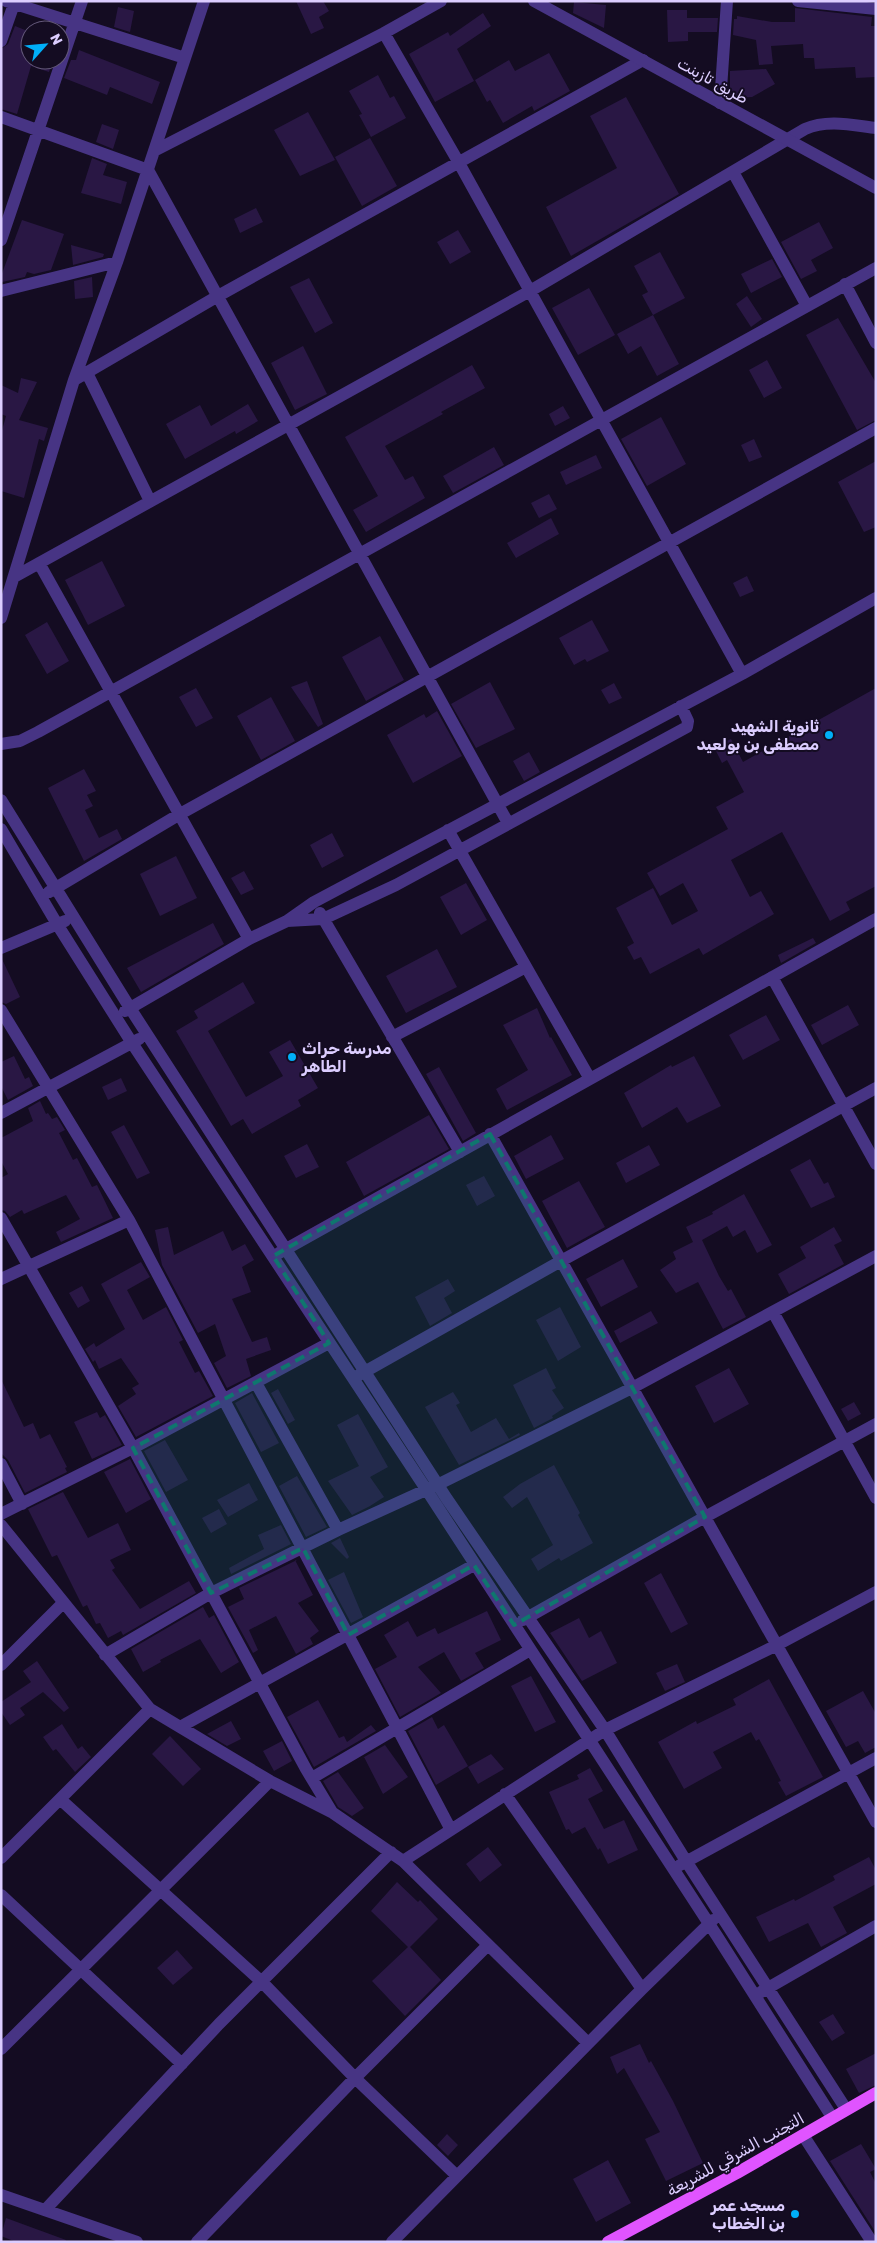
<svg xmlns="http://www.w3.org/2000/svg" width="877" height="2243" font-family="Rubik,Cairo,sans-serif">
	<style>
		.building { fill: #291744 }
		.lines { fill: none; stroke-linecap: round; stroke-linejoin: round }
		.minor { stroke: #473484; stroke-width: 12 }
		.tertiary { stroke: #473484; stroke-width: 12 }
		.primary { stroke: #e054ff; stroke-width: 12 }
		.marked { fill: #0f766e; fill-opacity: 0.2; stroke: #0f766e; stroke-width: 4; stroke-dasharray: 10 6; stroke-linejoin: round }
		.poi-dot { fill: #00aff8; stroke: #140c22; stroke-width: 2 }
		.labels { text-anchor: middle; stroke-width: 4; stroke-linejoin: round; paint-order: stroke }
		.street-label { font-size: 16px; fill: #dccdff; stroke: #140c22 }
		.poi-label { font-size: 16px; font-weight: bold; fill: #dccdff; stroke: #140c22; text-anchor: end }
	</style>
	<rect width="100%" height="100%" fill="#140c22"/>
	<!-- building -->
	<path class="building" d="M 296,1 L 323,1 L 329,11 L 319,17 L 324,28 L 311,34 Z
		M 574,2 L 606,5 L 604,28 L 573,13 Z
		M 118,7 L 134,11 L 130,32 L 114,27 Z
		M 795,8 L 872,17 L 871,26 L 876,26 L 876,77 L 856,78 L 855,67 L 815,69 L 814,58 L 804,58 L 803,44 L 771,46 L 773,64 L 759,65 L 756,40 L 733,35 L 734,19 L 737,19 L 737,16 L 772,22 L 795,22 Z
		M 667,10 L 687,10 L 687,18 L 718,18 L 717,32 L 688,32 L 688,41 L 668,42 Z
		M 483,13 L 491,26 L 457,49 L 474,81 L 435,102 L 409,54 L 448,32 L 450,36 Z
		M 15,26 L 30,32 L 30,60 L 53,60 L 49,72 L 31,66 L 17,114 L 1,109 L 1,49 L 8,44 Z
		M 79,50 L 160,82 L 152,104 L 110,87 L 107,95 L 64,78 L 71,60 L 76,60 Z
		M 549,53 L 570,91 L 534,111 L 532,106 L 503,123 L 490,100 L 487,102 L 475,80 L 509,60 L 515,71 Z
		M 766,69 L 775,84 L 752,97 L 730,98 L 730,71 Z
		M 378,75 L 390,98 L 394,96 L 406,118 L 371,137 L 359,115 L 362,114 L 349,91 Z
		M 626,97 L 679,194 L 571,256 L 546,207 L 617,168 L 590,116 Z
		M 308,112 L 335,160 L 300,176 L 274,130 Z
		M 102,124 L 119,130 L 113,149 L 96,142 Z
		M 370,138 L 397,186 L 362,206 L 335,157 Z
		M 92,158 L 107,164 L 103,175 L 127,182 L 121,204 L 81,193 Z
		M 256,208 L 263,222 L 240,233 L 234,219 Z
		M 22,220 L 64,234 L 51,270 L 34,274 L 27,272 L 25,277 L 2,282 L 1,276 Z
		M 819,222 L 833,248 L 811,260 L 817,271 L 801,279 L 781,242 Z
		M 458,230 L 471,252 L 450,264 L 437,242 Z
		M 71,245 L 104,254 L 103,257 L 73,265 Z
		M 660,252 L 685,298 L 653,315 L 679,364 L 657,376 L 641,346 L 628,354 L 617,334 L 653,315 L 642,295 L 648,292 L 634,266 Z
		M 772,259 L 782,277 L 751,293 L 741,274 Z
		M 92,277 L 93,297 L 75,299 L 74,281 Z
		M 309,278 L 333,323 L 315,333 L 290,287 Z
		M 589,288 L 615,335 L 578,355 L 552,308 Z
		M 747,296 L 762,319 L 751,327 L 736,304 Z
		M 838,318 L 876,383 L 876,420 L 857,430 L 806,335 Z
		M 303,346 L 327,394 L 295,410 L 271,363 Z
		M 767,360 L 782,388 L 764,398 L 749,370 Z
		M 472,365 L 485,388 L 441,412 L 443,414 L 385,446 L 405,480 L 413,476 L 425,498 L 366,532 L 353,510 L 378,496 L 345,437 Z
		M 21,378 L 37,382 L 19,420 L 48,428 L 44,441 L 39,439 L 24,498 L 1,491 L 1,434 L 6,416 L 1,414 L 1,385 L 18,393 Z
		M 248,404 L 258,421 L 236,434 L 235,431 L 185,459 L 166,424 L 200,405 L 211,426 Z
		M 563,406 L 570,418 L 555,426 L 549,414 Z
		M 661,417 L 686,464 L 647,486 L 621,439 Z
		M 754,439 L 762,457 L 749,462 L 741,445 Z
		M 494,447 L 504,465 L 453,493 L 443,476 Z
		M 596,455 L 602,468 L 566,485 L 560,472 Z
		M 876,461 L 876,527 L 864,532 L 838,482 Z
		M 549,494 L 557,509 L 539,518 L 531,503 Z
		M 551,518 L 559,534 L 516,558 L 507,543 Z
		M 102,561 L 125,606 L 88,625 L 65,580 Z
		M 747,576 L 754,591 L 740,597 L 733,583 Z
		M 592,620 L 609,651 L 587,662 L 585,659 L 574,665 L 559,638 Z
		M 47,622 L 69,661 L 47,674 L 25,635 Z
		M 380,636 L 404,680 L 366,701 L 342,657 Z
		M 307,681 L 323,724 L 318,727 L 291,687 Z
		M 490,682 L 515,729 L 476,748 L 451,704 Z
		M 614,683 L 622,698 L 609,704 L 601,690 Z
		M 196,688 L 213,718 L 196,727 L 179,697 Z
		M 876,688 L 876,886 L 846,902 L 850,910 L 830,921 L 782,832 L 731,860 L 750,897 L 761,891 L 774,914 L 703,955 L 699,948 L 650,974 L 641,957 L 634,960 L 627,947 L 634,943 L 616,908 L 653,888 L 672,925 L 698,911 L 683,883 L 660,896 L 647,873 L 728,829 L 716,807 L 744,792 L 727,760 L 722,763 L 714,747 L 731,739 L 743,762 Z
		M 271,697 L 295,741 L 261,760 L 237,716 Z
		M 437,711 L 462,756 L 413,783 L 387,735 L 424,714 L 426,718 Z
		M 529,752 L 540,772 L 524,781 L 513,761 Z
		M 84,769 L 96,791 L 87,795 L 93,806 L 85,810 L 99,838 L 117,829 L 122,839 L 84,861 L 48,788 Z
		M 332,833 L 344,856 L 322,868 L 310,845 Z
		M 176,856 L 197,898 L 160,916 L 140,874 Z
		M 244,871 L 254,889 L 241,895 L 231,878 Z
		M 466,883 L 487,920 L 461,935 L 440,897 Z
		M 213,923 L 224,944 L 141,992 L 127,968 Z
		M 813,938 L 816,943 L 781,963 L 778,955 Z
		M 437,949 L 457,987 L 406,1013 L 386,976 Z
		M 1,957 L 20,997 L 6,1004 L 1,1002 Z
		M 243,982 L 255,1003 L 208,1031 L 246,1097 L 283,1076 L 269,1052 L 290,1040 L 318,1088 L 298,1100 L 301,1106 L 252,1134 L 243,1119 L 231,1126 L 176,1031 L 198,1018 L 194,1011 Z
		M 848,1005 L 859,1025 L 822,1045 L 811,1025 Z
		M 537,1008 L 550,1038 L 551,1037 L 572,1075 L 507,1110 L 496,1089 L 528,1070 L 503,1025 Z
		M 766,1015 L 780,1040 L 743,1060 L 729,1035 Z
		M 14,1056 L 25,1079 L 29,1077 L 33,1086 L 8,1100 L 1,1086 L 1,1062 Z
		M 694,1056 L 721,1106 L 687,1123 L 677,1107 L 642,1128 L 624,1093 L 671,1065 L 672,1067 Z
		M 439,1067 L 476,1133 L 463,1141 L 426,1074 Z
		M 121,1078 L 127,1091 L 108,1100 L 102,1087 Z
		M 40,1101 L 46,1114 L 48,1113 L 52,1119 L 57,1117 L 65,1130 L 59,1133 L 73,1160 L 77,1158 L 92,1187 L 97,1185 L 113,1218 L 61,1242 L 56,1232 L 80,1219 L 66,1195 L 24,1214 L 22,1210 L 10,1217 L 5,1211 L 1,1210 L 1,1178 L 8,1174 L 1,1161 L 1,1138 L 33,1121 L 28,1108 Z
		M 429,1115 L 449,1149 L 364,1196 L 346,1162 Z
		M 124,1125 L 150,1173 L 137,1179 L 111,1132 Z
		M 551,1135 L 564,1159 L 526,1179 L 514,1156 Z
		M 307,1144 L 319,1167 L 296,1178 L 284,1156 Z
		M 649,1145 L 660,1165 L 626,1183 L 616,1163 Z
		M 810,1159 L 824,1184 L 828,1182 L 835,1197 L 811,1208 L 790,1170 Z
		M 484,1176 L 495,1196 L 477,1206 L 466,1185 Z
		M 579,1181 L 605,1227 L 567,1248 L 542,1201 Z
		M 744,1194 L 772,1245 L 757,1253 L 745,1230 L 733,1237 L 727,1226 L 702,1240 L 719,1276 L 728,1291 L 731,1289 L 746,1317 L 723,1329 L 698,1282 L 676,1293 L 660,1270 L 676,1259 L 673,1252 L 693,1242 L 686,1227 L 713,1214 L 712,1212 Z
		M 168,1227 L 174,1255 L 223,1231 L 232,1251 L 245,1244 L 254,1260 L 242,1267 L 251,1292 L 232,1299 L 252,1342 L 267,1337 L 271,1350 L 246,1359 L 251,1376 L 227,1388 L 214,1363 L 226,1356 L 215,1324 L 198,1333 L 162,1265 L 155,1230 Z
		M 834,1227 L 842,1241 L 834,1245 L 844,1264 L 789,1294 L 778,1274 L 806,1258 L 800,1247 Z
		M 623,1259 L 638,1287 L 601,1307 L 586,1279 Z
		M 141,1262 L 150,1277 L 127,1290 L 143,1320 L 166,1307 L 183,1340 L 179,1342 L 195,1373 L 199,1371 L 213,1396 L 136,1437 L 118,1406 L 136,1394 L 132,1388 L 139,1384 L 121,1358 L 99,1369 L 95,1360 L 93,1362 L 85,1349 L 94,1343 L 96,1347 L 125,1329 L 101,1284 Z
		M 448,1279 L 455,1291 L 444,1298 L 452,1313 L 430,1326 L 415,1297 Z
		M 82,1286 L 90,1301 L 78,1308 L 69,1293 Z
		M 560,1307 L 581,1347 L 558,1361 L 536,1320 Z
		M 651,1311 L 658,1323 L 620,1343 L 614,1331 Z
		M 546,1368 L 556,1388 L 552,1390 L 564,1408 L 552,1416 L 553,1418 L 534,1428 L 513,1385 Z
		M 729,1368 L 749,1404 L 714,1423 L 695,1386 Z
		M 1,1379 L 24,1427 L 33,1423 L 40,1439 L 50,1434 L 67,1467 L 65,1468 L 67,1472 L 25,1493 L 8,1460 L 1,1453 Z
		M 278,1389 L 295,1420 L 288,1424 L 271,1393 Z
		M 453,1392 L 460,1403 L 456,1405 L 471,1432 L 496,1418 L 509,1439 L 519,1433 L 520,1435 L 459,1465 L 425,1407 Z
		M 252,1393 L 279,1443 L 261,1452 L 235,1403 Z
		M 854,1402 L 861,1414 L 848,1421 L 841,1409 Z
		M 97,1412 L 100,1418 L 105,1415 L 122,1445 L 92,1459 L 74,1422 Z
		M 358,1414 L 388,1467 L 370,1477 L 384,1497 L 370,1506 L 352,1515 L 328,1481 L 359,1466 L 337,1425 Z
		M 165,1440 L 188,1480 L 166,1492 L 144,1451 Z
		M 130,1459 L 151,1499 L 126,1513 L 104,1472 Z
		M 554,1465 L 580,1513 L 578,1515 L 593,1543 L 561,1561 L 559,1558 L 538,1571 L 531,1559 L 553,1545 L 527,1497 L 512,1508 L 503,1497 L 520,1484 Z
		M 297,1476 L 327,1527 L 306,1537 L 279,1486 Z
		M 249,1483 L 258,1500 L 228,1517 L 217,1500 Z
		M 63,1492 L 88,1538 L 118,1523 L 131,1550 L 110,1560 L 115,1568 L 112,1570 L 140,1609 L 189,1581 L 196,1593 L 123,1635 L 121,1631 L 108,1638 L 100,1623 L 96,1624 L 87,1605 L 83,1607 L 57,1555 L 52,1557 L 28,1509 Z
		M 219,1509 L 227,1524 L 211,1533 L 202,1518 Z
		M 281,1525 L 291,1544 L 231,1574 L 229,1568 L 264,1549 L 258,1535 Z
		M 340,1538 L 349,1557 L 347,1559 L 331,1543 Z
		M 295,1560 L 313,1595 L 298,1603 L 319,1631 L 310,1638 L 313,1644 L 296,1654 L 276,1616 L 249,1630 L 258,1650 L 253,1653 L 228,1607 L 244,1599 L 239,1588 L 297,1560 Z
		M 344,1572 L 363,1617 L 351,1623 L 328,1580 Z
		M 661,1573 L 688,1624 L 671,1633 L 644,1583 Z
		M 203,1607 L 209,1618 L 214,1615 L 239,1662 L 221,1673 L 200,1639 L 160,1660 L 161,1662 L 143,1672 L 131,1649 Z
		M 487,1611 L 501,1640 L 475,1653 L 484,1668 L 461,1681 L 444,1652 L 418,1667 L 441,1693 L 400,1717 L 375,1669 L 397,1657 L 384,1635 L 408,1621 L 417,1637 L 435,1628 L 438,1634 Z
		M 579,1618 L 589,1638 L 601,1631 L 617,1663 L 582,1681 L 550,1633 Z
		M 37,1661 L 69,1708 L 64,1712 L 43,1692 L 20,1708 L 25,1715 L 10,1725 L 1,1712 L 1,1702 L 31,1682 L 23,1671 Z
		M 677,1664 L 685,1682 L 665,1691 L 656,1673 Z
		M 531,1676 L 556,1722 L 535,1732 L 511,1686 Z
		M 769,1679 L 823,1777 L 786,1796 L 778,1782 L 781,1781 L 765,1750 L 759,1739 L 756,1741 L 751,1732 L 713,1752 L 722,1768 L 684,1789 L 658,1742 L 696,1721 L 697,1724 L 736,1705 L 733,1699 Z
		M 863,1691 L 876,1714 L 876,1747 L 865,1753 L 858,1741 L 846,1747 L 826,1711 Z
		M 318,1700 L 339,1738 L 344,1736 L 347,1742 L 371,1725 L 376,1731 L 314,1767 L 287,1717 Z
		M 432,1717 L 438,1729 L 444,1725 L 468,1766 L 436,1785 L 408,1731 Z
		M 231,1721 L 241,1739 L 227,1746 L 207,1734 Z
		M 62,1724 L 78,1749 L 82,1746 L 91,1757 L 75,1772 L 56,1749 L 53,1751 L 43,1737 Z
		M 170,1736 L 201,1769 L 183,1786 L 152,1754 Z
		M 282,1741 L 292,1761 L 274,1771 L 263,1751 Z
		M 385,1745 L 408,1777 L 383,1794 L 364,1757 L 347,1767 Z
		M 491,1754 L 504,1769 L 478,1784 L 468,1767 Z
		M 590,1768 L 603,1791 L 588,1799 L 604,1829 L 624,1820 L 638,1850 L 608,1864 L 600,1848 L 598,1850 L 585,1827 L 572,1834 L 569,1829 L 566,1830 L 549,1792 L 579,1779 L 577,1775 Z
		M 338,1772 L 364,1808 L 352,1816 L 338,1807 L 323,1781 Z
		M 488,1847 L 502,1865 L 480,1882 L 466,1864 Z
		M 869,1857 L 876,1870 L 876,1884 L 833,1907 L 847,1933 L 821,1947 L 808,1923 L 769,1942 L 756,1917 L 794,1899 L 795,1901 L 835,1880 L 833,1876 Z
		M 397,1882 L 418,1902 L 420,1900 L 438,1919 L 410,1947 L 441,1980 L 405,2016 L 372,1981 L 408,1947 L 371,1911 Z
		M 177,1950 L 193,1968 L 173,1985 L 157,1968 Z
		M 833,2014 L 845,2033 L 832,2041 L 819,2022 Z
		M 640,2044 L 649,2063 L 651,2061 L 673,2101 L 703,2163 L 666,2181 L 645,2139 L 660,2132 L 624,2068 L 617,2074 L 610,2057 Z
		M 876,2053 L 876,2085 L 859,2093 L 846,2069 Z
		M 447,2134 L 458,2145 L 448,2156 L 437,2145 Z
		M 861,2144 L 876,2169 L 870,2172 L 876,2184 L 876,2233 L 830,2161 Z
		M 608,2160 L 631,2203 L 596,2222 L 573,2179 Z
		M 6,2218 L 66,2240 L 65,2242 L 16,2242 L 1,2236 Z"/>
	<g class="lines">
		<!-- minor -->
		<path class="minor" d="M 6,1 L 185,58
			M 798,1 L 876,9
			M 384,33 L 459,163 L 742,674
			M 1,41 L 14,4
			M 720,103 L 727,1
			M 1,117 L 148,170 L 508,823
			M 154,151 L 384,33 L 441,1
			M 733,172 L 807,306
			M 1,240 L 82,1
			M 845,284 L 876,343
			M 1,291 L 117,262
			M 87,373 L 150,501
			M 74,380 L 218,296 L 643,60
			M 39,563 L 249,939
			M 14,577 L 530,291 L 805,129 C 827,119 852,125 876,128
			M 1,618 L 74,380 L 117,262 L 204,1
			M 1,744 L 20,741 L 38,732 L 876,268
			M 1,800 L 130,1008 L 447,1499 L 605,1730 L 686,1861 L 846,2109
			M 1,829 L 57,924 L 132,1043 L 426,1489 L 717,1936 L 832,2117
			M 448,830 L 590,1079
			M 49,892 L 180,814 L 876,428
			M 320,913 L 460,1152
			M 287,921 L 323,919 L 396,885 L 687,727 L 688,721 L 681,706
			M 1,948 L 65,921
			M 772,977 L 876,1164
			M 1,1010 L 129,1220 L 451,1830
			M 125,1011 L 249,939 L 287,921 L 314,902 L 742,674 L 876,598
			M 392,1037 L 526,967
			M 1,1113 L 139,1039
			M 490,1134 L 876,1822
			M 1,1218 L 133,1448 L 306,1769 L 332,1812
			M 279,1253 L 876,919
			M 1,1279 L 129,1220
			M 773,1312 L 876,1498
			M 359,1375 L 561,1261 L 876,1088
			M 256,1383 L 338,1530
			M 1,1464 L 22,1504
			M 1,1514 L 133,1448 L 329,1343
			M 1,1525 L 150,1709 L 270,1781 L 333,1813 L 403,1861 L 588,2043
			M 523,1620 L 705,1517 L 876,1424
			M 105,1655 L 211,1593 L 338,1530 L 439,1484 L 632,1388 L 876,1256
			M 1,1665 L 63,1603
			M 180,1727 L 474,1565
			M 312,1778 L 530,1650
			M 505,1794 L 642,1989
			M 60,1799 L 262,1982 L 355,2078 L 457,2176
			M 1,1858 L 150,1709
			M 403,1861 L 605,1730 L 777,1645 L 876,1592
			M 680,1865 L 876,1758
			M 1,1895 L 182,2064
			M 761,1992 L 876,1926
			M 1,2049 L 270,1781
			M 803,2135 L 872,2242
			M 1,2195 L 137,2242
			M 45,2210 L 219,2024 L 391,1852
			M 197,2242 L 355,2078 L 488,1945
			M 392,2242 L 642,1989 L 713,1920"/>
		<!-- tertiary -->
		<path class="tertiary" d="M 534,1 L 876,188"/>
		<!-- primary -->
		<path class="primary" d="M 608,2242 L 737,2173 L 876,2093"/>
	</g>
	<!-- marked area -->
	<path class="marked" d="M 490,1134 L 705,1517 L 514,1625 L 474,1565 L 348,1635 L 303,1548 L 211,1593 L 133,1448 L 329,1343 L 273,1256 Z"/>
	<!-- markers -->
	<g class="poi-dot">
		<circle cx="829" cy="735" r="5"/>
		<circle cx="292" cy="1057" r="5"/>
		<circle cx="795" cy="2214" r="5"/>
	</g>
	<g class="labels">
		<!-- street labels -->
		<g class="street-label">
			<text transform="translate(713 80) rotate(29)" y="6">طريق تازبنت</text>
			<text transform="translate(735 2154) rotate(-29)" y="6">التجنب الشرقي للشريعة</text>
		</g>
		<!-- poi labels -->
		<g class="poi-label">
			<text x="819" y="732">ثانوية الشهيد<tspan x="819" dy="18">مصطفى بن بولعيد</tspan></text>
			<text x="302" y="1054" text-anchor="start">مدرسة حراث<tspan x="302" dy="18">الطاهر</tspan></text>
			<text x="785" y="2211">مسجد عمر<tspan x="785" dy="18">بن الخطاب</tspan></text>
		</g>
	</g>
	<!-- border -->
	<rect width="877" height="2243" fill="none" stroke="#dccdff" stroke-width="5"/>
	<!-- north arrow -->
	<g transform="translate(45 45) rotate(63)"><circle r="24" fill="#140c22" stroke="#64597a"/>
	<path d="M0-4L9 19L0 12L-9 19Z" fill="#00aff8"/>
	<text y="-8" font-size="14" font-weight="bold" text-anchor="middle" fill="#dccdff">N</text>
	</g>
</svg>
